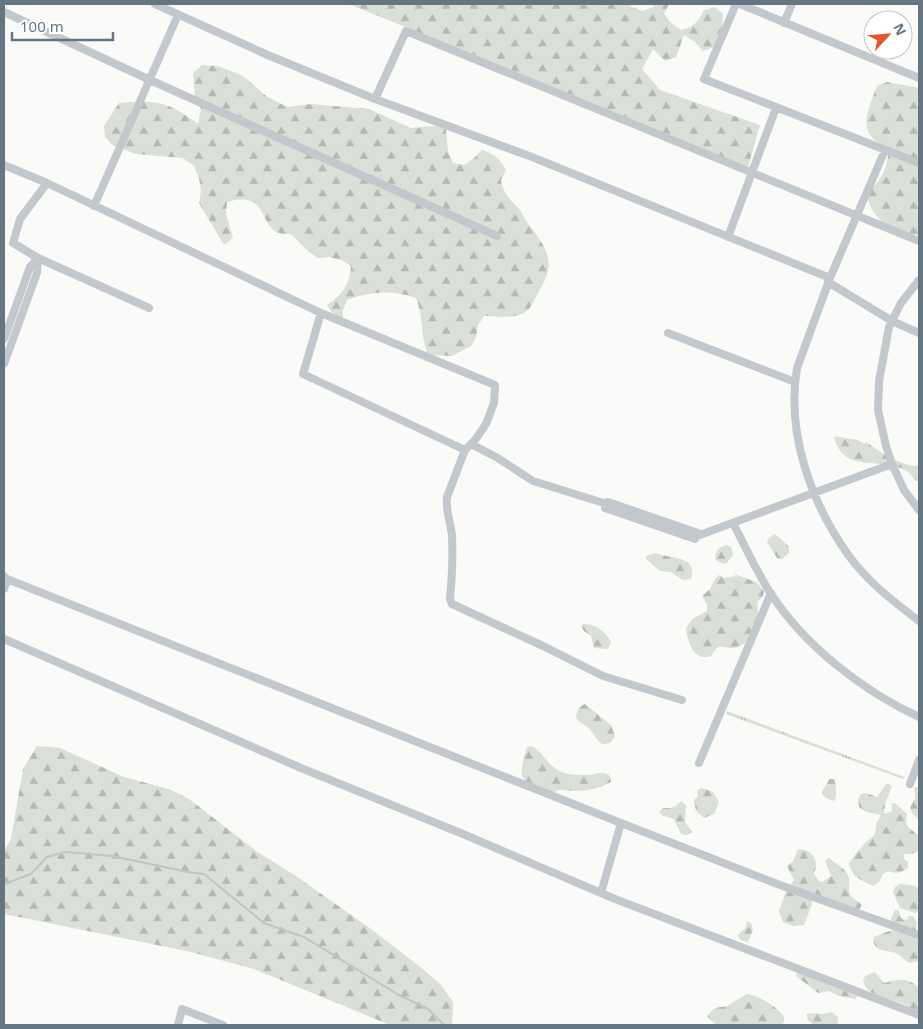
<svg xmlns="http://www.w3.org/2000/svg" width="923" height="1029" font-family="'Noto Sans',sans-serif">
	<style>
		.grass { fill: url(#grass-tufts) }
		.forest { fill: url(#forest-firs) }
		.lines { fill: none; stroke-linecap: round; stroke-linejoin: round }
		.stream { stroke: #bbc7cb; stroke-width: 2 }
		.street { stroke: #c3c8cc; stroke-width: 8 }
	</style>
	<defs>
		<pattern id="grass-tufts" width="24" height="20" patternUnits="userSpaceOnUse" patternTransform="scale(1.25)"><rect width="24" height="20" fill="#dadfd7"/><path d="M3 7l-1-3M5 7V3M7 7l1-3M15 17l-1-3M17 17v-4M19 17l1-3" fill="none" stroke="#b4b9b4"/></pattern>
		<pattern id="forest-firs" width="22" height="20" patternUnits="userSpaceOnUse" patternTransform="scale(1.25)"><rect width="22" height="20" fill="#dadfd7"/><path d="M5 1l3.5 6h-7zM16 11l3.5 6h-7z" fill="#b4b9b4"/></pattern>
	</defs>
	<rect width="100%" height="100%" fill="#fafaf8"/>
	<!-- grass -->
	<path class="grass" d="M 727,711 L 904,777 L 905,778 L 903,779 L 726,714 Z"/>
	<!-- forest -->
	<path class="forest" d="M 349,4 L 629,4 L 632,7 L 643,11 L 653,7 L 654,4 L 669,4 L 664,14 L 671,23 L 681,30 C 694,27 698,22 704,10 L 715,7 L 723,14 L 722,26 L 714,47 L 703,51 L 695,42 L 684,35 L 676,57 L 665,61 L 653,49 L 642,69 L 660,90 L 760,125 L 748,167 Z
		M 202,65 L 217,66 L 239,74 L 248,80 L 266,96 L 287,107 L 311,104 L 369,109 L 411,128 L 435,126 L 446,129 L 448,152 L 453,163 L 464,165 L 474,158 L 482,150 C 494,154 500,159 506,170 L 501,180 C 504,195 509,198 519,209 C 522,213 524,218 527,222 C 547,249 558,261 538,293 C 535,298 532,306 528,310 C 517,320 497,316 484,316 L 478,325 L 476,337 L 471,346 L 452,356 L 428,355 C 420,336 424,317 416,298 C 393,290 370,291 347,300 L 343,310 L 343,321 L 333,314 L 327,305 C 342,295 350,285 351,266 L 341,260 L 329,257 L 318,258 L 308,251 L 291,234 C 287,234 282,234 279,233 C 258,226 269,190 227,202 L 226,214 L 233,238 L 224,245 L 199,203 L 201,190 L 199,178 L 194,166 L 183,158 L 136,154 L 112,145 L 105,137 L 104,126 L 119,103 C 157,100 167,101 198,124 L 201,109 L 195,98 L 193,73 Z
		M 887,82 L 919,88 L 919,235 C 913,233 906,234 900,232 C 886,228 864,209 869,193 C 870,189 873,187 876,184 C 885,173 888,162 889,148 C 855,135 867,113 877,86 Z
		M 834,436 L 857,440 L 866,444 L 865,441 C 880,452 900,466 919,466 L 919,481 L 916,481 C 914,478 911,474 908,472 C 884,454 843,477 834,436 Z
		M 774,534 L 779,537 L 789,547 L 789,553 L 782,559 L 777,558 L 767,542 L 768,539 Z
		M 726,545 L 731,547 L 733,555 L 726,564 L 721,563 L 716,560 L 715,555 L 719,548 Z
		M 656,553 C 669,559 699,555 691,579 L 683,580 L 671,572 L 660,571 L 646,559 L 646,556 Z
		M 734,574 L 756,582 L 764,591 L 763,597 L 758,601 C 756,609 760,616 759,624 C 758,634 743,647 734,648 C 729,649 724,646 718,647 C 715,649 713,653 711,656 C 709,657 705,657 703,657 C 691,655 687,638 686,628 L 692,619 L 707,611 L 707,605 L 702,596 L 710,589 L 715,579 L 719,575 L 724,578 L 735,576 L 738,578 Z
		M 583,624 C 595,623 606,632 611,642 L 608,649 L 594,648 L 591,636 L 584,631 L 581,626 Z
		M 585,704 L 611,725 L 615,736 C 612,743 609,744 602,744 C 595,738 594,734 589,728 C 584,724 579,723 576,718 C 576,712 579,706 585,704 Z
		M 37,746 L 60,748 L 124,777 L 169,789 L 189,799 L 259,853 L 296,876 L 371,929 L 424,970 L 441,985 L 453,1002 L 452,1024 L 390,1025 L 254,969 L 191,952 L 4,914 L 4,851 L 11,839 L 23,769 Z
		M 532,746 C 545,754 549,769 565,773 C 571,775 582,775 588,775 C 598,774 602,770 610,776 L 611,782 C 595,791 580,792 563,790 C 558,789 556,792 552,792 C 542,794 527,787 523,777 C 519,770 525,755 527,747 Z
		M 829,779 L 835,779 C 836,782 836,791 836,796 L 834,801 L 826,798 L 822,794 L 822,792 Z
		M 886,784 L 889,784 L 892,786 L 885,804 L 884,814 L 892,811 L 892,805 L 890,804 L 895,803 L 907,814 L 906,822 L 908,827 L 919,836 L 919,851 L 912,854 L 904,854 L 904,859 L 908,862 L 908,868 C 901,873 896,874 888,871 L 883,874 C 881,880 878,883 873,886 C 860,879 854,879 849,864 C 852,857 868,839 875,835 L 876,824 L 881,815 L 866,812 L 859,807 L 858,799 L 861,794 L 866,793 L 877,797 Z
		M 916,787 L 919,787 L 919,820 L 912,813 L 910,808 C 914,798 917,800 914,788 Z
		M 702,788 L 713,792 L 719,802 L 714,814 L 704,818 L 696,811 L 694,800 L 698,796 L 697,790 Z
		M 681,801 L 686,805 L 685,822 L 692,832 L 687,835 L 681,834 L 674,819 L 663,816 L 659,812 L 663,808 L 673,808 L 672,806 L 675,807 Z
		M 798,849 C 814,850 819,861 814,874 L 819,881 L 822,882 L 831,876 L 825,861 L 829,858 C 836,864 847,869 849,878 C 850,884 848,889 850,895 C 853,900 859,901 862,905 L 859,910 L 812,898 L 812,904 L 804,925 L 793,926 L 783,922 L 779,911 L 786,891 L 794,880 L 787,866 L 793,861 Z
		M 900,884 L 911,885 L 919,888 L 919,911 L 915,913 L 900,908 L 893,892 L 895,887 Z
		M 895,910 L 899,910 L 900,917 L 904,920 L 908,919 L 908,916 L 913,916 L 917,923 L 916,930 L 912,931 L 893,923 L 891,919 Z
		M 747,921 L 751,923 L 753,929 L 748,942 L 740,940 L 738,935 L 746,927 Z
		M 894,929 L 893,930 L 903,931 L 919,939 L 919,961 L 909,963 C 904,960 901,955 896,953 C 886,950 871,952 874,937 Z
		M 798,970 L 859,995 L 855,999 L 839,996 L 829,991 L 818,993 L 796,976 Z
		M 875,972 L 884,983 C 898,979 908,977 919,988 L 919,1014 C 915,1011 910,1008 906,1005 C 892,998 868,998 863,981 L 865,976 Z
		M 747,994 C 759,996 777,1006 784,1017 L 784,1022 L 780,1025 L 716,1025 L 707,1016 L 715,1008 L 727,1006 Z
		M 832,1012 L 838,1017 L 838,1025 C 828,1025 805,1029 807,1014 L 813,1013 L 821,1014 Z"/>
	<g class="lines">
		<!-- stream -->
		<path class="stream" d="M 4,884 L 31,874 L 47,857 L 65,852 L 112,856 L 188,872 L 204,874 L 264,923 L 304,937 L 397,994 L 428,1009 L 444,1025"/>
		<!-- street -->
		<path class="street" d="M 155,4 L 270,56 L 375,99 L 532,157 L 830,278
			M 736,4 L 704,79 L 919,163
			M 740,4 L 919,78
			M 4,12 L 150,80 L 497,236
			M 784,23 L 792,4
			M 375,99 L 406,31 L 919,241
			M 885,150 L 830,278 L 797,368 C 786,433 811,503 849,556 C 868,582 894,602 919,621
			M 4,165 L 47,183 L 321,313 L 495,385 L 494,403 L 486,424 L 475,440 L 465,450 L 447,497 C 445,510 451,523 452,536 C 453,557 452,578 450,599 L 452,604 L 543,646 L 603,676 L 682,700
			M 47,183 L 20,219 L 13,243 L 38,258 L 149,308
			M 94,206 L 178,15
			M 728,237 L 776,108
			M 919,280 L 901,303 L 889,327 L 879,381 L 878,410 L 886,446 L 892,464 L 904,490 L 919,510
			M 828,282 L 892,321 L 919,333
			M 321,313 L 303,374 L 465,450
			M 668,333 L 795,382
			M 4,339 L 30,267 L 38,258
			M 4,364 L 37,273 L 38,258
			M 471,444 L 496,457 L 533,481 L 607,504
			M 608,502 L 698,533
			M 605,508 L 695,539
			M 733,523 C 745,546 756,571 771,594 C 805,646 863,691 919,717
			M 697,536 L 892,464
			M 4,576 L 7,579 L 621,823 L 780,885 L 919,935
			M 4,589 L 7,579
			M 4,639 L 301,768 L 463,834 L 615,899 L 919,1015
			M 699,763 L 771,593
			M 910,784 L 919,760
			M 601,893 L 621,823
			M 178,1025 L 182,1009 L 223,1025"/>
	</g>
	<!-- border -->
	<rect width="923" height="1029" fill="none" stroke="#657683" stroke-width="10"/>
	<!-- north arrow -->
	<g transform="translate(888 35) rotate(64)"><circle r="24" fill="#ffffff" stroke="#c1c8cd"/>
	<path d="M0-4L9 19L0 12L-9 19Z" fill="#e4572e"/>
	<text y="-8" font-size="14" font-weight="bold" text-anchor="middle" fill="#657683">N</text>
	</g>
	<!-- scale -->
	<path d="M12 32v8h101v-8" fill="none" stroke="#657683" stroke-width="2.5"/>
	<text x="20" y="32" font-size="15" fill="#657683" stroke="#ffffff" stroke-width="4" paint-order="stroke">100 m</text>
</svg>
